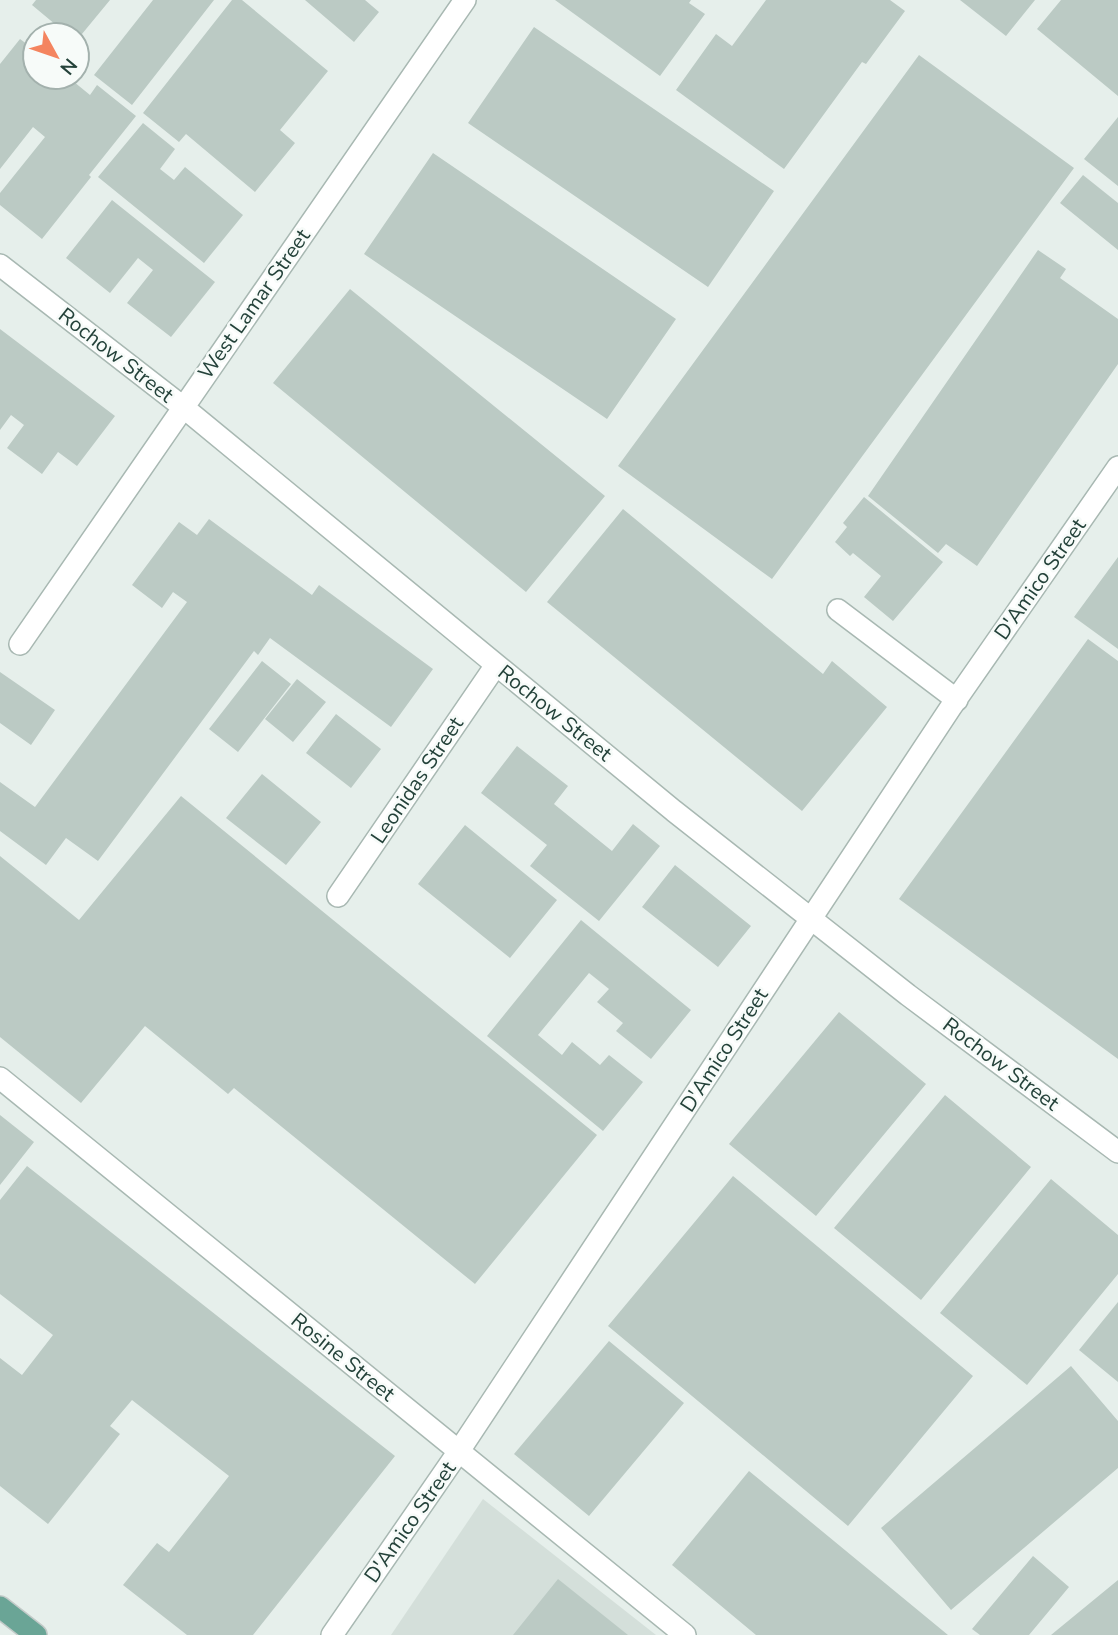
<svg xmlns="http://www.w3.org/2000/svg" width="1118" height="1635" font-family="'Nunito Sans',sans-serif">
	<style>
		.built { fill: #d4dfda }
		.building { fill: #bbcac4 }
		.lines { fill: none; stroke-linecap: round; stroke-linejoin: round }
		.minor-casing { stroke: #a8b8b2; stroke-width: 24 }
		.major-casing { stroke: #c2cac8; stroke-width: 24 }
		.minor { stroke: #fff; stroke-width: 21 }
		.major { stroke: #6aa596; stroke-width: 21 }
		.labels { text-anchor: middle; stroke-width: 5; stroke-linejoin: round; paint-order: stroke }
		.street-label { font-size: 21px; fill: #24423a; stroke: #f7fbf9 }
	</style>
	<rect width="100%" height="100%" fill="#e6efeb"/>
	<!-- built -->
	<path class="built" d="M 483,1499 L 656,1635 L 391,1635 Z"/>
	<!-- building -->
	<path class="building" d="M 36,0 L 110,0 L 77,40 L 77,35 L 68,35 L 32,5 Z
		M 153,0 L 214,0 L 132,105 L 94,75 Z
		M 232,0 L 242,0 L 328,71 L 280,130 L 295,143 L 255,192 L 186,134 L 179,142 L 143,113 Z
		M 305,0 L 365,0 L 379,12 L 354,42 Z
		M 555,0 L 691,0 L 689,3 L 705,14 L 660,76 Z
		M 766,0 L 890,0 L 905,11 L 866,64 L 862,62 L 784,169 L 676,90 L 716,34 L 732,46 Z
		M 960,0 L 1035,0 L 1006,36 Z
		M 1061,0 L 1118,0 L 1118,96 L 1037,29 Z
		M 534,27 L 774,191 L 708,287 L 468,123 Z
		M 20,39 L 35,50 L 35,77 L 68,77 L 90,95 L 97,85 L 136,116 L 89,175 L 91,177 L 42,239 L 0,205 L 0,193 L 45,137 L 33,127 L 0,169 L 0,64 Z
		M 919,55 L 1074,168 L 772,579 L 618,466 Z
		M 1118,117 L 1118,186 L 1084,159 Z
		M 143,123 L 175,149 L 160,169 L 174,180 L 185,167 L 243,215 L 204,263 L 98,177 Z
		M 433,153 L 676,319 L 607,419 L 364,254 Z
		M 1083,175 L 1118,203 L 1118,250 L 1060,203 Z
		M 112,200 L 215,282 L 171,337 L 127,303 L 153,270 L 138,258 L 110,293 L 66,258 Z
		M 1038,250 L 1066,269 L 1060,278 L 1118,319 L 1118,364 L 977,566 L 946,544 L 938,553 L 868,496 Z
		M 350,289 L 605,496 L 526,592 L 273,383 Z
		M 0,329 L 115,416 L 77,466 L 58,452 L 42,474 L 7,448 L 24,425 L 11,415 L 0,430 Z
		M 864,497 L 943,562 L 893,621 L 864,597 L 881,576 L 853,553 L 850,556 L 835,542 L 847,527 L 843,523 Z
		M 623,509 L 823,674 L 832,661 L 887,707 L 802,811 L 547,602 Z
		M 209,519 L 312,595 L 319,585 L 433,669 L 391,727 L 270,638 L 258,655 L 254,651 L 98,861 L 66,838 L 46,865 L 0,831 L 0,782 L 35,807 L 187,602 L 173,592 L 162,608 L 132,585 L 179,522 L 197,535 Z
		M 1118,557 L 1118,649 L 1074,617 Z
		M 1088,639 L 1118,661 L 1118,1059 L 899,899 Z
		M 262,661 L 291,684 L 238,752 L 209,729 Z
		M 0,672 L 55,710 L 31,745 L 0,723 Z
		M 297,679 L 326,702 L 293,742 L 265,719 Z
		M 336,714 L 381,749 L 351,788 L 306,753 Z
		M 517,746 L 568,786 L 554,804 L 612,851 L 633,824 L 660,846 L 599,921 L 530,866 L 547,845 L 481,793 Z
		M 262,774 L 321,822 L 286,865 L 226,818 Z
		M 181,796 L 597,1135 L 475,1284 L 234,1088 L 228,1094 L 145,1026 L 81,1103 L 0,1037 L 0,856 L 79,920 Z
		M 465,825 L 557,900 L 510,958 L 418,884 Z
		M 675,865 L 751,926 L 718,967 L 642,907 Z
		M 581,920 L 691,1010 L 651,1059 L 616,1031 L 623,1023 L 597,1002 L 609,989 L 589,973 L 538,1035 L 562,1055 L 572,1042 L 600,1065 L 609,1055 L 643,1082 L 603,1131 L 487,1036 Z
		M 839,1012 L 926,1084 L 816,1216 L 729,1144 Z
		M 945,1095 L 1031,1167 L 921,1300 L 834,1228 Z
		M 0,1115 L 34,1142 L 0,1185 Z
		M 27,1166 L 395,1456 L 253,1635 L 187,1635 L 123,1585 L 157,1543 L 169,1552 L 229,1476 L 132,1400 L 110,1426 L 120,1434 L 48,1524 L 0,1486 L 0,1358 L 22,1375 L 53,1335 L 0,1294 L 0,1200 Z
		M 733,1176 L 973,1376 L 848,1526 L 608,1326 Z
		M 1051,1179 L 1118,1235 L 1118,1274 L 1027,1385 L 940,1313 Z
		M 1118,1302 L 1118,1382 L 1079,1350 Z
		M 609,1341 L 684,1403 L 589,1516 L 514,1454 Z
		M 1071,1366 L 1118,1421 L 1118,1468 L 951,1610 L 881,1528 Z
		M 749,1471 L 948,1635 L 756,1635 L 672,1565 Z
		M 1033,1556 L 1069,1587 L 1029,1635 L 980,1635 L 972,1629 Z
		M 558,1579 L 628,1635 L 513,1635 Z
		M 1118,1580 L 1118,1635 L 1051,1635 Z"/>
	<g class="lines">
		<defs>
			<path id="minor" d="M 0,265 L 183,407 L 674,811 L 908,995 L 1118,1152
				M 838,610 L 957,700
				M 20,644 L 465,0
				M 338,896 L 496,665
				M 0,1078 L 685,1635
				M 332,1635 L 459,1451 L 951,707 L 1118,467"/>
			<path id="major" d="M 0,1607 L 36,1635"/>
		</defs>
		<!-- minor casing -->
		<use href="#minor" class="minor-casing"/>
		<!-- major casing -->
		<use href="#major" class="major-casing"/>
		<!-- minor -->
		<use href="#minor" class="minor"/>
		<!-- major -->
		<use href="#major" class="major"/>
	</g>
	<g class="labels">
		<!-- street labels -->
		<g class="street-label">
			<text transform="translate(254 304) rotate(-55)" y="7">West Lamar Street</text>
			<text transform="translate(116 355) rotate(38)" y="7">Rochow Street</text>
			<text transform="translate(1040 579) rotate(-55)" y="7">D'Amico Street</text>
			<text transform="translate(555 713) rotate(39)" y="7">Rochow Street</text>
			<text transform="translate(417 780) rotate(-56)" y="7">Leonidas Street</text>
			<text transform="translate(724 1050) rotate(-57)" y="7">D'Amico Street</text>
			<text transform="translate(1001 1064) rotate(37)" y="7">Rochow Street</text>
			<text transform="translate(343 1357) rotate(39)" y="7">Rosine Street</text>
			<text transform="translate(410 1522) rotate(-55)" y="7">D'Amico Street</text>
		</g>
	</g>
	<!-- north arrow -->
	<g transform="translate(56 56) rotate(130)"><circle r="33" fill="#f7fbf9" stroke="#a3b1ad" stroke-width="2"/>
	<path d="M0-5L12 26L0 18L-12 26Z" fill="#f4845f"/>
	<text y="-10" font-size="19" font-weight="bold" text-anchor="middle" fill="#24423a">N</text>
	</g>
</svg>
